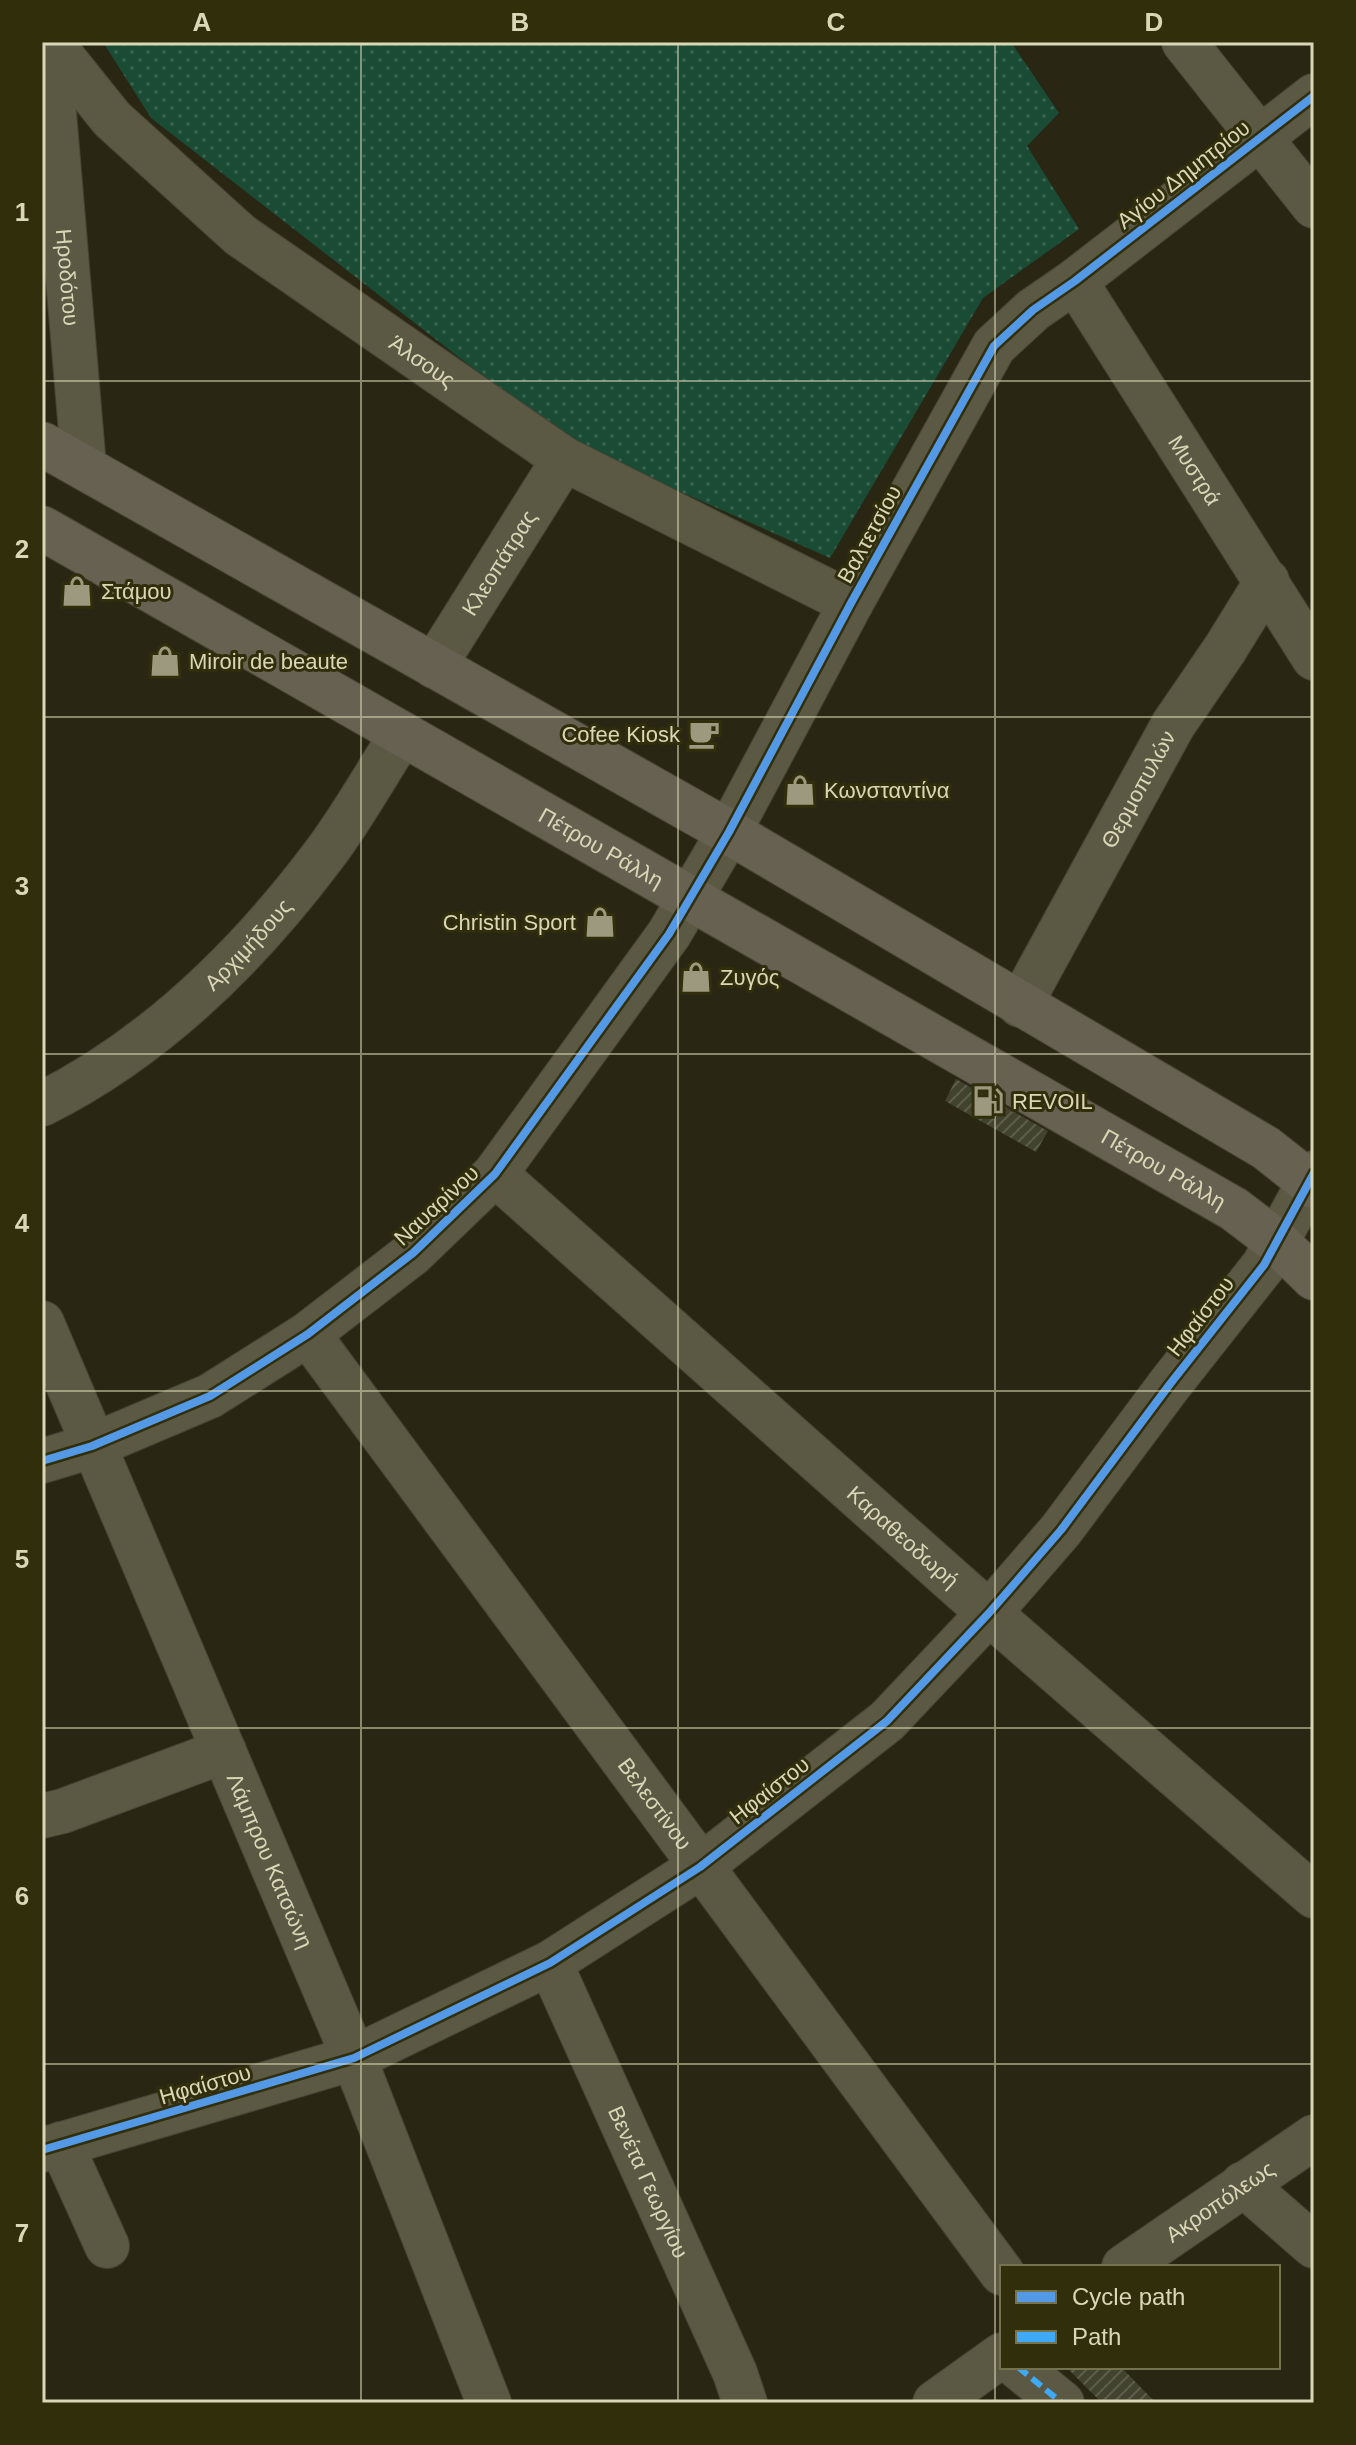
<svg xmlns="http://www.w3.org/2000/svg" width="1356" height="2445" font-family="Helvetica,sans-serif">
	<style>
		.grass { fill: url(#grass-dots) }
		.building { fill: url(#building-hatch) }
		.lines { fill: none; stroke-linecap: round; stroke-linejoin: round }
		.minor-casing { stroke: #464433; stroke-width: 46 }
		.major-casing { stroke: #464433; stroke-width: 46 }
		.minor { stroke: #5b5944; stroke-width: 44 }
		.major { stroke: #676152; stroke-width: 44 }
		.quiet { stroke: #3fa9f5; stroke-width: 6; stroke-dasharray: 12 6; stroke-linecap: butt }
		.cycleway-casing { stroke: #312e0c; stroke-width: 13 }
		.cycleway { stroke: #5399e6; stroke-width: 8 }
		.grid { fill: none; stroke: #dad7b7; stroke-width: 2; stroke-opacity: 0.55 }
		.labels { text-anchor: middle; stroke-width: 6; stroke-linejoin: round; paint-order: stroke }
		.street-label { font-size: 22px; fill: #dad7b7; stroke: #312e0c }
		.poi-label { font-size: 22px; fill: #dad7b7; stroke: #312e0c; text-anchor: start }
		.neatline { fill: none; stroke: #dad7b7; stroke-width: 3 }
		.grid-label { font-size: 26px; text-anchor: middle; font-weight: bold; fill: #dad7b7 }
	</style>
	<defs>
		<pattern id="grass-dots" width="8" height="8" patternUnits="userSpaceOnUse" patternTransform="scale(2)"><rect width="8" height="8" fill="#194b35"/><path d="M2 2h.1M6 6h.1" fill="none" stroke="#3a6450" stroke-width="1.8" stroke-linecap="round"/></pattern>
		<pattern id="building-hatch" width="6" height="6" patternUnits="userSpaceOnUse" patternTransform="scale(2)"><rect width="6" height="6" fill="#41432f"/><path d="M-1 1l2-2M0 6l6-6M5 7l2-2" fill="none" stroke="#5c5d4b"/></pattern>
	</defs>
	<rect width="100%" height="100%" fill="#292714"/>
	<!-- grass -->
	<path class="grass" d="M 103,42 L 1011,42 L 1059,113 L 1027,146 L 1079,229 L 983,298 L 830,558 L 568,442 L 151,118 Z"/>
	<!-- building -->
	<path class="building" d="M 956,1079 L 1048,1131 L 1036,1152 L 945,1101 Z
		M 1066,2367 L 1121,2367 L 1156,2403 L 1102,2403 Z"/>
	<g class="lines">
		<defs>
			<g id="minor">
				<path id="s1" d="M 51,42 L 54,113 L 84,467"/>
				<path d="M 1184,42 L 1314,206"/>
				<path id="s2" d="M 51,43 L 112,119 L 240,235 L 564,459 L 851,603"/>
				<path id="s3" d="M 1075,281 L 1314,658"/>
				<path id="s4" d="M 434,666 L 564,459"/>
				<path id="s5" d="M 1020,1005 L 1173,725 L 1225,649 L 1267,581"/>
				<path id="s6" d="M 42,1104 C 156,1047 247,957 323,856 C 352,818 376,774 402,734"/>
				<path id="s7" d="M 495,1174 L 989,1613 L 1314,1896"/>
				<path id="s8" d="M 42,1323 L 354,2058 L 489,2403"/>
				<path id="s9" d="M 308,1334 L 1002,2273"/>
				<path d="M 42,1461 L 92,1446 L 210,1396 L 308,1334 L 413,1253 L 495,1174 L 669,934 L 729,832 L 851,603 L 994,346 L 1033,310 L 1075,281 L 1314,96"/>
				<path d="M 42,1816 L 63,1811 L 224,1751"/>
				<path id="s10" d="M 550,1963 L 735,2373 L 745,2403"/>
				<path d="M 61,2144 L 107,2246"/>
				<path d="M 42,2150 L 354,2058 L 550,1963 L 700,1867 L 887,1721 L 989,1613 L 1061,1530 L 1170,1384 L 1264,1265 L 1314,1173"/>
				<path d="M 1243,2184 L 1314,2246"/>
				<path id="s11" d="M 1124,2267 L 1314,2137"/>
				<path d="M 1018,2367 L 1062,2403"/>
				<path d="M 935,2403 L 1002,2355"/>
			</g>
			<g id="major">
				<path d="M 42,444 L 729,832 L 1266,1148 L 1314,1186"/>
				<path id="s12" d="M 42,528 L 1234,1209 L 1276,1241 L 1314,1278"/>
			</g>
		</defs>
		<!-- minor casing -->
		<use href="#minor" class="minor-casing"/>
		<!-- major casing -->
		<use href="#major" class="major-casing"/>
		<!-- minor -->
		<use href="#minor" class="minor"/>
		<!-- major -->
		<use href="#major" class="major"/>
		<!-- quiet -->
		<path class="quiet" d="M 1018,2367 L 1062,2403"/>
		<defs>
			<path id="cycleway" d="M 42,1461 L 92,1446 L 210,1396 L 308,1334 L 413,1253 L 495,1174 L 669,934 L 729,832 L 851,603 L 994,346 L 1033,310 L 1075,281 L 1314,96
				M 42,2150 L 354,2058 L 550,1963 L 700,1867 L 887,1721 L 989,1613 L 1061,1530 L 1170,1384 L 1264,1265 L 1314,1173"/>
		</defs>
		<!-- cycleway casing -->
		<use href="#cycleway" class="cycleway-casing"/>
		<!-- cycleway -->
		<use href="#cycleway" class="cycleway"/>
	</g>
	<!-- grid -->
	<path class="grid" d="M 361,42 L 361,2403M 678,42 L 678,2403M 995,42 L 995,2403M 42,381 L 1314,381M 42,717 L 1314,717M 42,1054 L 1314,1054M 42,1391 L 1314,1391M 42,1728 L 1314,1728M 42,2064 L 1314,2064"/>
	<!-- icons -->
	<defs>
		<symbol id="shop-bare" viewBox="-9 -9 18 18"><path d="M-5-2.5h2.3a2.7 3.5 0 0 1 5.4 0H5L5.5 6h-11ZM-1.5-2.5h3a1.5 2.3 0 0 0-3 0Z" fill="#9c997e" stroke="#312e0c" stroke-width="2.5" paint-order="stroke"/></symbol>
		<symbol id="cafe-bare" viewBox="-9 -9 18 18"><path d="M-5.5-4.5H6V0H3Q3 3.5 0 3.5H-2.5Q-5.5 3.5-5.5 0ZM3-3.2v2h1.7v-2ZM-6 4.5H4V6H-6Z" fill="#9c997e" stroke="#312e0c" stroke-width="2.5" paint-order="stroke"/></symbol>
		<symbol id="fuel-bare" viewBox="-9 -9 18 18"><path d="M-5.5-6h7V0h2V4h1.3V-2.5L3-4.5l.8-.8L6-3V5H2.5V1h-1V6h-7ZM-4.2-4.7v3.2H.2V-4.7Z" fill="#9c997e" stroke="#312e0c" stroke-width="2.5" paint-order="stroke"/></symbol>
	</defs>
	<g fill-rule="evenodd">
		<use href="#shop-bare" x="55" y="569" width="44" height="44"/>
		<use href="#shop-bare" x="143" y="639" width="44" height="44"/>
		<use href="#cafe-bare" x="682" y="712" width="44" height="44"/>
		<use href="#shop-bare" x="778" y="768" width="44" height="44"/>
		<use href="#shop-bare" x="578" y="900" width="44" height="44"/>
		<use href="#shop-bare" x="674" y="955" width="44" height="44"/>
		<use href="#fuel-bare" x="966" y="1079" width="44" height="44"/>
	</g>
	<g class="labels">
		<!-- street labels -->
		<g class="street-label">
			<text transform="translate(1183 174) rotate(-38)" y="8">Αγίου Δημητρίου</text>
			<text dy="8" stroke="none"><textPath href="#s1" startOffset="236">Ηροδότου</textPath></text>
			<text dy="8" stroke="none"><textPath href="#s2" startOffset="492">Άλσους</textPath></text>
			<text dy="8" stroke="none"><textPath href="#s3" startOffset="224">Μυστρά</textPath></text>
			<text transform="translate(869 534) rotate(-61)" y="8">Βαλτετσίου</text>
			<text dy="8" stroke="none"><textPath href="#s4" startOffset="122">Κλεοπάτρας</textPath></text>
			<text dy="8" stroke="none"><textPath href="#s5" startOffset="246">Θερμοπυλών</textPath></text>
			<text dy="8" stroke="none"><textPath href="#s12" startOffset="644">Πέτρου Ράλλη</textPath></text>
			<text dy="8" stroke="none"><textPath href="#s6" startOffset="262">Αρχιμήδους</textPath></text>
			<text dy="8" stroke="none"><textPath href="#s12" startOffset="1292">Πέτρου Ράλλη</textPath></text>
			<text transform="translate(436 1205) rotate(-43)" y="8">Ναυαρίνου</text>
			<text transform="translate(1200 1316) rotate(-52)" y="8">Ηφαίστου</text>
			<text dy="8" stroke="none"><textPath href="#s7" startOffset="546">Καραθεοδωρή</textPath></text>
			<text transform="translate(769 1790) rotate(-38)" y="8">Ηφαίστου</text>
			<text dy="8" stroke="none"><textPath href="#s9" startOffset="584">Βελεστίνου</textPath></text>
			<text dy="8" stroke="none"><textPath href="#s8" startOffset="584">Λάμπρου Κατσώνη</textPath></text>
			<text transform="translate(205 2084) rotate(-16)" y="8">Ηφαίστου</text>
			<text dy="8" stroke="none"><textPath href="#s10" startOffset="240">Βενέτα Γεωργίου</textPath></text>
			<text dy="8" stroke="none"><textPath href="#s11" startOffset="116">Ακροπόλεως</textPath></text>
		</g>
		<!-- poi labels -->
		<g class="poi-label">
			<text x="101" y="599">Στάμου</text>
			<text x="189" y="669">Miroir de beaute</text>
			<text x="680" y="742" text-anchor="end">Cofee Kiosk</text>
			<text x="824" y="798">Κωνσταντίνα</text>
			<text x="576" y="930" text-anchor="end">Christin Sport</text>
			<text x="720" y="985">Ζυγός</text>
			<text x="1012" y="1109">REVOIL</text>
		</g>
	</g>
	<!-- border -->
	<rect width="1356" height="2445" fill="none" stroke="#312e0c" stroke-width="88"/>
	<!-- legend -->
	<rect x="1000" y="2265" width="280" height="104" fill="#312e0c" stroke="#757250" stroke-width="2"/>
	<rect x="1016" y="2291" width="40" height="12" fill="#5399e6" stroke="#757250" stroke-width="2"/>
	<text x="1072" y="2305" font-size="24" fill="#dad7b7">Cycle path</text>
	<rect x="1016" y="2331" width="40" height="12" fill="#3fa9f5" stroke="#757250" stroke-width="2"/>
	<text x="1072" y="2345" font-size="24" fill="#dad7b7">Path</text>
	<rect x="44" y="44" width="1268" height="2357" class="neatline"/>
	<g class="grid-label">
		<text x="202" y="31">A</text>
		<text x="520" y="31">B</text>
		<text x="836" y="31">C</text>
		<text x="1154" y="31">D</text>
		<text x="22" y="221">1</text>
		<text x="22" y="558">2</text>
		<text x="22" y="895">3</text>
		<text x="22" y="1232">4</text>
		<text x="22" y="1568">5</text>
		<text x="22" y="1905">6</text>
		<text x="22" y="2242">7</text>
	</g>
</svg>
